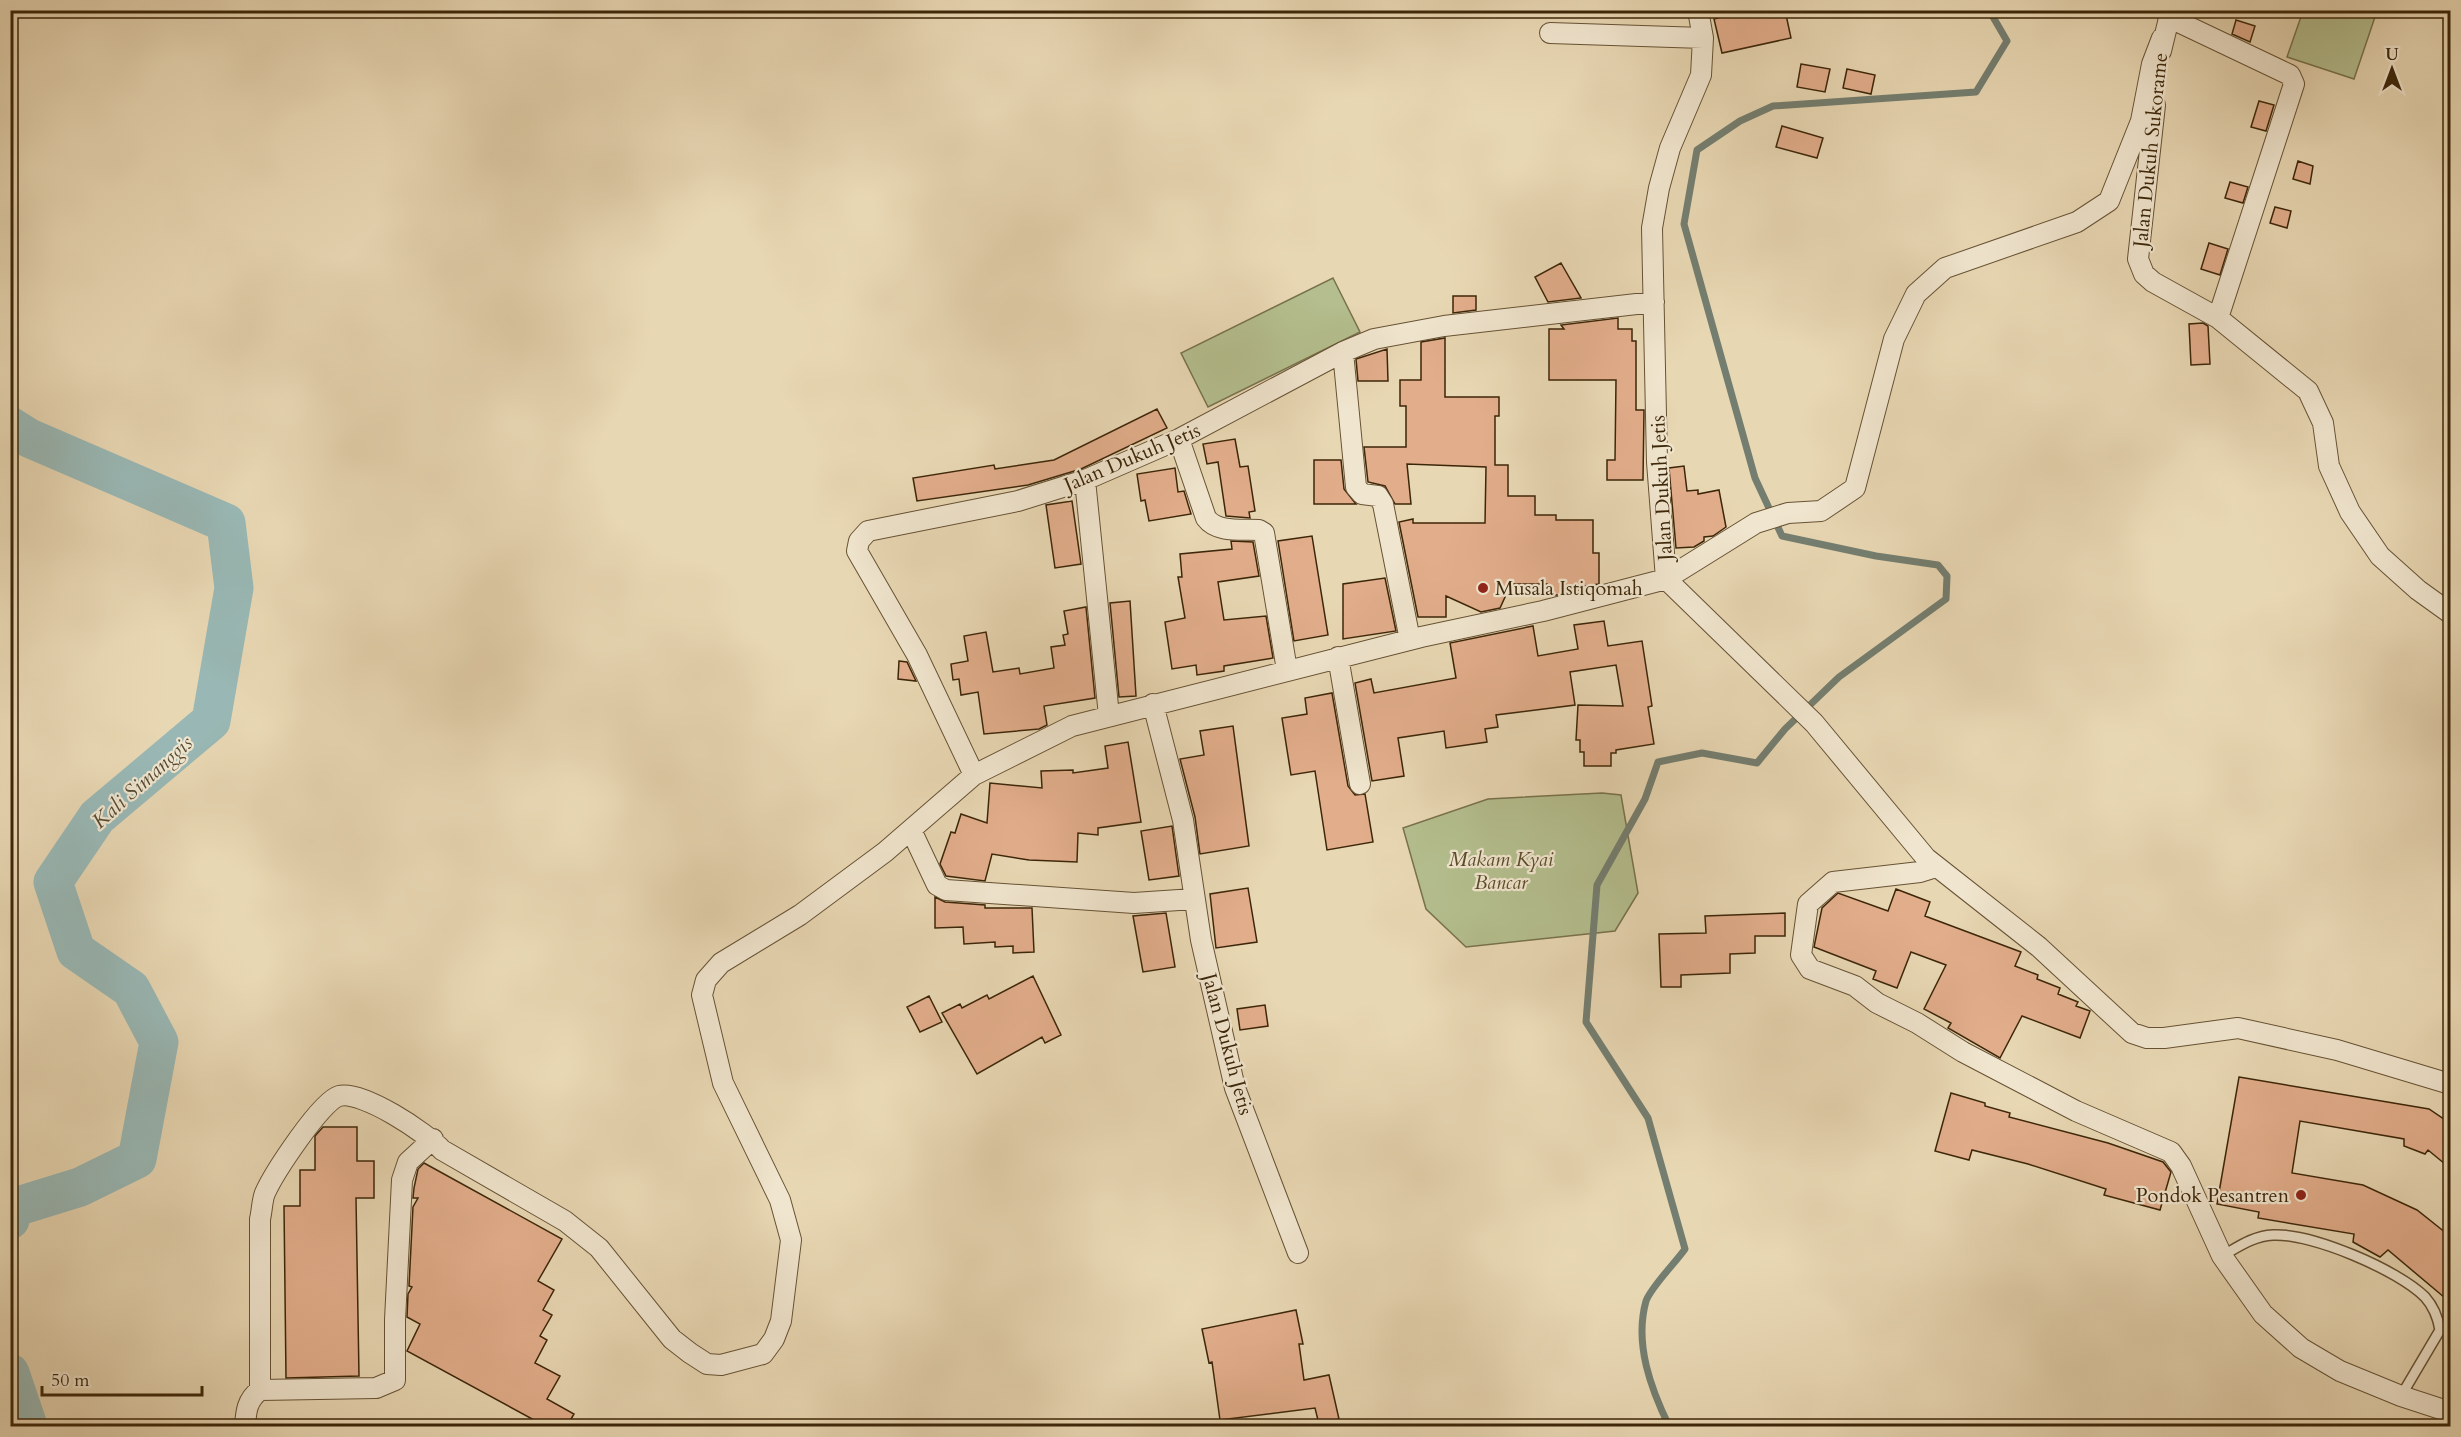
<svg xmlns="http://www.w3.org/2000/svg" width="2461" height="1437" font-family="Cardo,serif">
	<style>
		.green { fill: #b4be8e; stroke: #78724c; stroke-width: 1.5 }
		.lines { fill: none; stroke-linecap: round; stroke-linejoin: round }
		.stream { stroke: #747e70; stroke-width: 7 }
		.river { stroke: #99b8b5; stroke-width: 39 }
		.building { fill: #e2ad8b; stroke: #3c2609; stroke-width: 1.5 }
		.lane-casing { stroke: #675234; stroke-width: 12 }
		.street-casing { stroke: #675234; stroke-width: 22 }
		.lane { stroke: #f0e5ce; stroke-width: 9 }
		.street { stroke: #f0e5ce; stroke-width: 20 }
		.poi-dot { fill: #8f2418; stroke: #f0e5ce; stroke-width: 2 }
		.labels { text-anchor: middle; stroke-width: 4.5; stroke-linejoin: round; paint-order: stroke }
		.street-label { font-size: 20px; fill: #3c2609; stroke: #f0e5ce }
		.poi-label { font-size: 20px; fill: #3c2609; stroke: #f0e5ce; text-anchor: start }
		.park-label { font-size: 20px; font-style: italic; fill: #5a4c2a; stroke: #f0e5ce }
		.water-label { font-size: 21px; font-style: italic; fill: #534a34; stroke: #f0e5ce }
	</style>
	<rect width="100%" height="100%" fill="#e8d7b3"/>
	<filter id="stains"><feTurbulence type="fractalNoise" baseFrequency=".00333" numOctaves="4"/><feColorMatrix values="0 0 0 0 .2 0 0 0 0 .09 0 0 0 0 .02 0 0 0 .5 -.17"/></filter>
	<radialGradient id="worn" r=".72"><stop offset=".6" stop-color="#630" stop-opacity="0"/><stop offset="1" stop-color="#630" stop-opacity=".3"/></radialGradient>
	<!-- green -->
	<path class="green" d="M 2303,11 L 2377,11 L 2354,79 L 2287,57 Z
		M 1333,278 L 1360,332 L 1208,407 L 1181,353 Z
		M 1602,793 L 1621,795 L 1638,893 L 1615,931 L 1466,947 L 1426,909 L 1403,828 L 1488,799 Z"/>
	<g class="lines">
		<!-- stream -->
		<path class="stream" d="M 1669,1426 C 1651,1389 1634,1344 1646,1301 C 1651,1287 1676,1262 1685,1249 L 1648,1118 L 1586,1022 L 1597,885 L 1645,799 L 1658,762 L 1702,753 L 1757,763 L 1785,729 L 1839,677 L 1946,599 L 1947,576 L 1938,565 L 1876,556 L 1782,536 L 1755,478 L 1684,224 L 1697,150 L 1740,121 L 1773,106 L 1976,92 L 2007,41 L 1989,10"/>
		<!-- river -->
		<path class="river" d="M 10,426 L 29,438 L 226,523 L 234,588 L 211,721 L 97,817 L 53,882 L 76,951 L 131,989 L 159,1042 L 137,1159 L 80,1187 L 12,1208 L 10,1220
			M 10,1373 L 28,1426"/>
	</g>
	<!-- building -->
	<path class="building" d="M 1750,10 L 1785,10 L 1791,38 L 1722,53 L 1714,19 Z
		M 2236,20 L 2255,26 L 2250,42 L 2232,34 Z
		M 1801,64 L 1830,69 L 1825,92 L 1797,87 Z
		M 1847,69 L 1875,75 L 1871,94 L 1843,88 Z
		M 2259,101 L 2274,105 L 2266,131 L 2251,127 Z
		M 1782,126 L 1823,138 L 1817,158 L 1776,147 Z
		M 2298,161 L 2313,166 L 2310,184 L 2293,179 Z
		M 2230,182 L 2248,187 L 2243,203 L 2225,198 Z
		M 2275,207 L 2291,211 L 2287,228 L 2270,223 Z
		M 2209,243 L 2228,249 L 2220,275 L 2201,269 Z
		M 1561,263 L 1581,298 L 1548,302 L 1535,277 Z
		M 1453,296 L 1476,296 L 1476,310 L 1453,313 Z
		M 1618,318 L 1618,329 L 1632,329 L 1632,341 L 1636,341 L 1636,410 L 1644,410 L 1643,480 L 1607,480 L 1607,460 L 1615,460 L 1616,380 L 1549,380 L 1549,329 L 1564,329 L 1561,325 Z
		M 2203,323 L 2208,326 L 2210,364 L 2191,365 L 2189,324 Z
		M 1445,338 L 1445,397 L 1499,397 L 1499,416 L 1495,416 L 1495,465 L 1508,465 L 1508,496 L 1535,496 L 1535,515 L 1556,515 L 1556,520 L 1593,520 L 1593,553 L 1599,553 L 1599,584 L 1578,587 L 1578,590 L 1558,595 L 1547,595 L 1547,584 L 1511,584 L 1500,608 L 1481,612 L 1446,596 L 1446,617 L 1418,617 L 1399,522 L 1413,519 L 1413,523 L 1485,523 L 1486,467 L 1407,464 L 1411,504 L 1395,504 L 1385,486 L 1368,482 L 1364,447 L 1406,447 L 1406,406 L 1400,406 L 1400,380 L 1421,380 L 1421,342 Z
		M 1387,349 L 1388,381 L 1358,381 L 1356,359 Z
		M 1157,409 L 1167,428 L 1081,469 L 1028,485 L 917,501 L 913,478 L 994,465 L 995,469 L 1054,460 Z
		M 1235,439 L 1240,467 L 1248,466 L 1255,511 L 1249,512 L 1250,518 L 1226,516 L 1218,462 L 1207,464 L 1203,444 Z
		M 1314,460 L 1341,460 L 1344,489 L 1356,504 L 1314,504 Z
		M 1684,466 L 1687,491 L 1698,490 L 1698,494 L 1719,490 L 1726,527 L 1713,536 L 1704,537 L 1704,541 L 1694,547 L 1676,548 L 1669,468 Z
		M 1175,468 L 1178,492 L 1184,491 L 1191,514 L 1149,521 L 1145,500 L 1141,501 L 1137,474 Z
		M 1072,501 L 1081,564 L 1055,568 L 1046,505 Z
		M 1312,536 L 1328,635 L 1294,641 L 1278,541 Z
		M 1231,541 L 1253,542 L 1259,576 L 1218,582 L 1224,620 L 1266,616 L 1273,658 L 1224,666 L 1224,671 L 1197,675 L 1196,665 L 1172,669 L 1165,622 L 1185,618 L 1178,577 L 1182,577 L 1180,554 L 1232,549 Z
		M 1385,578 L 1396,631 L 1343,639 L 1343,584 Z
		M 1130,601 L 1136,696 L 1119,697 L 1110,603 Z
		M 1086,607 L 1095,698 L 1044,706 L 1047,725 L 1039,729 L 984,734 L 978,692 L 961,695 L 959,679 L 953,680 L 951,664 L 968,661 L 964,636 L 986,632 L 993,672 L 1019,668 L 1020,674 L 1054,668 L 1051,647 L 1065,645 L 1063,635 L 1068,634 L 1064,611 Z
		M 1604,621 L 1608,646 L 1642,641 L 1652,706 L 1648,707 L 1654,744 L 1616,750 L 1616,753 L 1611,753 L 1611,766 L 1584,766 L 1584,752 L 1580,752 L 1580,740 L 1576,740 L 1578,705 L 1623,706 L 1616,665 L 1570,672 L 1575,705 L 1496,715 L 1498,727 L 1485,729 L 1487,742 L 1446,748 L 1444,731 L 1398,738 L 1404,776 L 1372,781 L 1355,683 L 1371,679 L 1374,693 L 1456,678 L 1450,643 L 1533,626 L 1538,656 L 1578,649 L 1574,625 Z
		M 899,661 L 907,662 L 916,681 L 898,679 Z
		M 1332,693 L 1348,786 L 1355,795 L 1365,794 L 1373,842 L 1327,850 L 1315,771 L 1291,775 L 1282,718 L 1307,714 L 1305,698 Z
		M 1233,726 L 1249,846 L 1200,854 L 1195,817 L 1180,759 L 1204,755 L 1200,731 Z
		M 1128,742 L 1141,822 L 1098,828 L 1098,835 L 1078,833 L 1077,862 L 1029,860 L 992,854 L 985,881 L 946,876 L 940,864 L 951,832 L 955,833 L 961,814 L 987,823 L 990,783 L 1042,788 L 1041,771 L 1073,770 L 1073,773 L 1108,768 L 1105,746 Z
		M 1172,826 L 1179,876 L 1149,880 L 1141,831 Z
		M 1248,888 L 1257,942 L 1216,948 L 1210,894 Z
		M 1896,889 L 1930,902 L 1925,916 L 2021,952 L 2015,966 L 2038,975 L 2037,979 L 2060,988 L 2058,994 L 2078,1002 L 2076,1006 L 2090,1011 L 2080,1038 L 2022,1016 L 2000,1058 L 1948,1028 L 1951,1023 L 1924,1009 L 1946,965 L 1911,952 L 1897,988 L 1873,979 L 1876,971 L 1814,947 L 1822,908 L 1838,893 L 1888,911 Z
		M 935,897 L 945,902 L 985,905 L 985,908 L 1032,908 L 1034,952 L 1013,953 L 1013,946 L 995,947 L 995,942 L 964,944 L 963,927 L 935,928 Z
		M 1166,913 L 1175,967 L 1143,972 L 1133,916 Z
		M 1785,913 L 1785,936 L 1755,936 L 1755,953 L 1730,954 L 1730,973 L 1681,975 L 1681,987 L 1661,987 L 1659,934 L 1706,933 L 1705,916 Z
		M 1033,976 L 1061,1035 L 1045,1043 L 1042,1037 L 977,1074 L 942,1013 L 960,1004 L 962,1008 L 987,995 L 989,999 Z
		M 929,996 L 942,1022 L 920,1032 L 907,1007 Z
		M 1265,1005 L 1268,1026 L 1240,1030 L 1237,1009 Z
		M 2239,1077 L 2429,1109 L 2451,1124 L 2451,1169 L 2428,1150 L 2425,1154 L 2404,1146 L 2404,1139 L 2300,1121 L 2292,1173 L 2363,1185 L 2417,1210 L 2451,1237 L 2451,1303 L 2388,1250 L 2380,1257 L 2353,1242 L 2354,1234 L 2258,1218 L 2259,1212 L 2217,1204 Z
		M 1951,1093 L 1985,1103 L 1985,1106 L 2010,1113 L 2009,1117 L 2108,1143 L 2163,1162 L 2171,1172 L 2160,1210 L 2104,1195 L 2106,1189 L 2028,1164 L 1972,1150 L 1969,1160 L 1935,1151 Z
		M 323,1127 L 357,1127 L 357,1161 L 374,1161 L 374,1198 L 356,1198 L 359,1376 L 286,1378 L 284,1206 L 300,1206 L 300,1170 L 315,1170 L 315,1136 Z
		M 424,1163 L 562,1239 L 538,1281 L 554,1290 L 543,1310 L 552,1315 L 540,1336 L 547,1340 L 535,1363 L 560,1376 L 547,1399 L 574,1414 L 567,1426 L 545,1426 L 407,1351 L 420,1324 L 407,1317 L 408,1294 L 412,1287 L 409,1286 L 413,1207 L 418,1198 L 413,1198 L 414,1188 L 418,1169 Z
		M 1296,1310 L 1303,1344 L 1299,1344 L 1304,1380 L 1329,1375 L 1339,1419 L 1319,1424 L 1315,1408 L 1220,1420 L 1212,1362 L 1209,1363 L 1202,1329 Z"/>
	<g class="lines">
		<defs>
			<path id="lane" d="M 2222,1256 C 2238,1247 2253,1236 2273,1235 C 2312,1233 2398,1270 2425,1297 C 2434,1307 2438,1318 2440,1330 L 2401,1396"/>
			<path id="street" d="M 2168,17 L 2290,75 L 2294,84 L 2218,318
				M 1550,33 L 1703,38
				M 2161,51 L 2171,10
				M 2155,105 L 2138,259 L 2144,274 L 2153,282 L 2218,318 L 2308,391 L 2323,423 L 2329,466 L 2350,512 L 2380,556 L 2418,590 L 2450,613
				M 1343,352 L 1356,487 L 1362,494 L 1378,496 L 1383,504 L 1410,640
				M 1179,439 L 1206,518 C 1217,533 1241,529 1259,530 L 1264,533 L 1287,670
				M 1085,480 L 1109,716
				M 1666,579 L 1814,723 L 1926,858 L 2039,947 L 2132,1033 L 2147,1038 L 2164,1038 L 2238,1028 L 2337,1050 L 2450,1084
				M 1666,579 L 1657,462 L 1652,228 L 1659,188 L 1670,148 L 1701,75 L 1703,38 L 1698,10
				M 1338,657 L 1360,784
				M 1153,704 L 1183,820 L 1201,940 L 1235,1088 L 1298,1253
				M 974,775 L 917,655 L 857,551 L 859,541 L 868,531 L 1018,501 L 1085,480 L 1179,439 L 1343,352 L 1374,339 L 1444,326 L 1654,302
				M 912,832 L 937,885 L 946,890 L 1134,903 L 1194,899
				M 1936,867 L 1920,872 L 1833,882 L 1808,904 L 1801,955 L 1810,969 L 1855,986 L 1877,1003 L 1917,1023 L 1963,1052 L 2076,1111 L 2171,1152 L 2181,1166 L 2222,1256 L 2263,1314 L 2301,1348 L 2340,1371 L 2401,1396 L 2450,1412
				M 260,1390 L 260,1219 C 262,1211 262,1200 265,1193 C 274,1173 321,1101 339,1096 C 362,1090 427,1133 442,1150 L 565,1221 L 599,1248 L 672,1339 L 690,1353 L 707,1364 L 721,1365 L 763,1354 L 774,1339 L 781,1321 L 791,1240 L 780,1200 L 723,1083 L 702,995 L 706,980 L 721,963 L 800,915 L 885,852 L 974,775 L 1072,726 L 1421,637 L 1543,611 L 1666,579 L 1756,523 L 1788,513 L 1821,511 L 1855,488 L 1894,339 L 1916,294 L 1945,268 L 2077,222 L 2109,201 L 2141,121 L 2152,64 L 2162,38
				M 245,1426 C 246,1411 247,1400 260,1390 L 376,1388 L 395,1380 L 395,1320 L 402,1180 L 408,1162 L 433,1139"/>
		</defs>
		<!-- lane casing -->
		<use href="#lane" class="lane-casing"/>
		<!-- street casing -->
		<use href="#street" class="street-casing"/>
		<!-- lane -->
		<use href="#lane" class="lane"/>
		<!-- street -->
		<use href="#street" class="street"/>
	</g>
	<!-- markers -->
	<g class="poi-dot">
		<circle cx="1483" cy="588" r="6"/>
		<circle cx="2301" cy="1195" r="6"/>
	</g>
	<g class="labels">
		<!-- street labels -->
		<g class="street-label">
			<text transform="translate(2150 150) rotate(-84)" y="7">Jalan Dukuh Sukorame</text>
			<text transform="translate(1132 457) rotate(-23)" y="7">Jalan Dukuh Jetis</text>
			<text transform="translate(1661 488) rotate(-93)" y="7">Jalan Dukuh Jetis</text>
			<text transform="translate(1228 1044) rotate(75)" y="7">Jalan Dukuh Jetis</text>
		</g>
		<!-- poi labels -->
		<g class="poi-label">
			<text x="1495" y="595">Musala Istiqomah</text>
			<text x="2289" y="1202" text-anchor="end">Pondok Pesantren</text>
		</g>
		<!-- park labels -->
		<g class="park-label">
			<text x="1501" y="866">Makam Kyai<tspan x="1501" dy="23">Bancar</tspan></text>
		</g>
		<!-- water labels -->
		<g class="water-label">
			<text transform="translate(142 782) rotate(-42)" y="7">Kali Simanggis</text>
		</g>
	</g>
	<!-- margin -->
	<rect width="2461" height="1437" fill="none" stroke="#e8d7b3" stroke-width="36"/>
	<rect x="12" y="12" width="2437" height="1413" fill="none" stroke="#3c2609" stroke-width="3"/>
	<rect x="18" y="18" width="2425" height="1401" fill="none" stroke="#3c2609" stroke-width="1.5"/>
	<!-- north arrow -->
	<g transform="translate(2392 69)" stroke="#f0e5ce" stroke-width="4.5" paint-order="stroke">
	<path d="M0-4.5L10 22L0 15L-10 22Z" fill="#3c2609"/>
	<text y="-9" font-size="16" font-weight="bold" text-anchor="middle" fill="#3c2609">U</text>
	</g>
	<!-- scale -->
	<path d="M42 1386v9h160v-9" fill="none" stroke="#3c2609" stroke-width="3"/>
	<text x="51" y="1386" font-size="18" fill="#3c2609" stroke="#f0e5ce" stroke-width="4.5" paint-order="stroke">50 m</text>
	<rect width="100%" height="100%" filter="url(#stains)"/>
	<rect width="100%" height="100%" fill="url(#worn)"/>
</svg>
